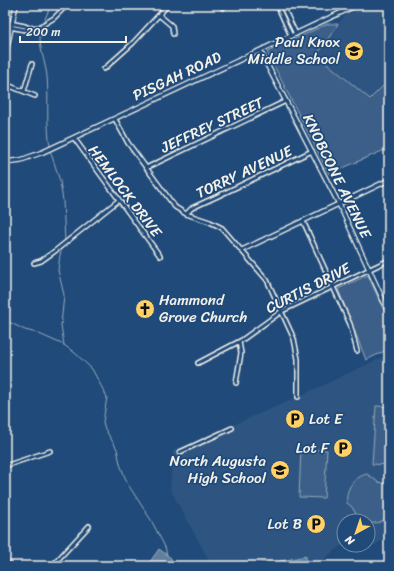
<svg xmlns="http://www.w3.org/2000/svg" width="394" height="571" font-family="Sriracha,sans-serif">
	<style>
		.built { fill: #2d5581 }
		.green { fill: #3a5f88; stroke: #97a8b8 }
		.water { fill: #627e9d; stroke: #9cacbb }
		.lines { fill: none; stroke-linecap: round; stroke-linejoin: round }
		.stream { stroke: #9cacbb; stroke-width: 1 }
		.minor-casing { stroke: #f4f1e8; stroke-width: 6 }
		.tertiary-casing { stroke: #f4f1e8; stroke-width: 6 }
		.minor { stroke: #1f4a7a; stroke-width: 3 }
		.tertiary { stroke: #1f4a7a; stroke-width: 3.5 }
		.labels { text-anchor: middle; stroke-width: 3.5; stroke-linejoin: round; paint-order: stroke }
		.poi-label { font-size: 15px; fill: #f4f1e8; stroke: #1f4a7a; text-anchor: end }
		.street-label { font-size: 15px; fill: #f4f1e8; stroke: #1f4a7a }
	</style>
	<rect width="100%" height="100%" fill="#1f4a7a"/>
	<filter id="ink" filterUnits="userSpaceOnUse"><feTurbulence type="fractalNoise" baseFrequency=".025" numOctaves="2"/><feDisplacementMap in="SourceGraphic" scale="8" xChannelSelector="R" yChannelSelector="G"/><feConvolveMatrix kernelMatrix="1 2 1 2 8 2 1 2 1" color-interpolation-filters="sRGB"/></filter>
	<g filter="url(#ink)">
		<!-- built -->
		<path class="built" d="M 366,5 L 389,5 L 389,80 L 370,99 L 316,55 L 345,15 Z
			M 389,354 L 389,537 L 372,546 L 367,545 L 368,521 L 344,521 L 344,543 L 316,566 L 212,566 L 170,489 L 173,451 L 298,397 Z"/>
		<!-- green -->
		<path class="green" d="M 327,24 L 338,24 L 317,55 L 370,99 L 389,80 L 389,148 L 329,174 L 267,52 Z
			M 368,275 L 389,322 L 389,349 L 366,360 L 338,289 Z
			M 376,406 L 389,407 L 389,465 L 372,464 Z
			M 301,449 L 327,450 L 324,498 L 299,497 Z
			M 367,474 L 378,482 L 389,484 L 389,516 C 383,522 376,524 368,523 L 368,521 L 362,521 L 359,519 L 352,507 L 347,503 C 345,489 354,477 367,474 Z"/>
		<!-- water -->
		<path class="water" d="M 159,549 L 171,558 L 173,566 L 147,566 Z
			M 306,556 L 306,563 L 301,566 L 247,566 L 252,564 L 276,562 Z"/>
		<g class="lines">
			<!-- stream -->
			<path class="stream" d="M 43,23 L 51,5
				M 41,27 C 37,43 45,60 47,76 C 49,100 46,123 50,147
				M 50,150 L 60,181 L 63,201 L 65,241
				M 63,246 L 60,255 L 58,270 L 64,295 L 61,325 L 64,345
				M 5,320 L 25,330 L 37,333 L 64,345 L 75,353 L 92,369 L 107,397 L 103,422 L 105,429 L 117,449 L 120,464 L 127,483 L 151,520 L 165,547 L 167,555"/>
			<defs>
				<path id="minor" d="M 220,5 L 223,8
					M 280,5 L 278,7 L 291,36
					M 282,5 L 296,34
					M 159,15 L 172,26 L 173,34
					M 5,22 L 25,26 L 29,28
					M 5,26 L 25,30 L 29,28 L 39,27 L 54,18 L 67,5
					M 104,69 L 133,43 L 168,5
					M 5,84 L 35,96
					M 24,91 L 32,64
					M 115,119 L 128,143 L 175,207 L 186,214 L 210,222 L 222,228 L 267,280 L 294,339 L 298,359 L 298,397
					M 74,138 L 160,256
					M 146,168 L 286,101
					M 186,214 L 192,208 L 218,196 L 312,151
					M 303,221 L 350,324 L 357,351
					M 34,263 L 41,261 L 55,251 L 119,200
					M 198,363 L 242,340 L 282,311 L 389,260
					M 236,383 L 241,353 L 239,342
					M 180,452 L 232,428
					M 5,466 L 50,451
					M 5,559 L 10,566
					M 52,566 L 89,526"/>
				<path id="tertiary" d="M 260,51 L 339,204 L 389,313
					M 5,57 L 16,5
					M 5,162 L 21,160 L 43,152 L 357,5
					M 242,250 L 389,180"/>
			</defs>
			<!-- minor casing -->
			<use href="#minor" class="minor-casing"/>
			<!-- tertiary casing -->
			<use href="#tertiary" class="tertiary-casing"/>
			<!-- minor -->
			<use href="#minor" class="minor"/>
			<!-- tertiary -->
			<use href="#tertiary" class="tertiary"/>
		</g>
	</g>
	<!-- icons -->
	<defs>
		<symbol id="school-disc" viewBox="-11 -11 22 22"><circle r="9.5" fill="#ffd166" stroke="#1f4a7a"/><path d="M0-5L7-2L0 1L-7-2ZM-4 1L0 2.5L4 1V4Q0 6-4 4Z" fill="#111"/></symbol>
		<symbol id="church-disc" viewBox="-11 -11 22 22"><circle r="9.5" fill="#ffd166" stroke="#1f4a7a"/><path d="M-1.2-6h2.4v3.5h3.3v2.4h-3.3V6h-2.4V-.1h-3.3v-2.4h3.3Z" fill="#111"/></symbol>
		<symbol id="parking-disc" viewBox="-11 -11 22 22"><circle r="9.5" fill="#ffd166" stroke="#1f4a7a"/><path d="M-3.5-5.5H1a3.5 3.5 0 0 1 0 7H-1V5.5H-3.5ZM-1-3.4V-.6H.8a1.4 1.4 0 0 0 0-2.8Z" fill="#111"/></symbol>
	</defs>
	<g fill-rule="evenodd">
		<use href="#school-disc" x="343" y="40" width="22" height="22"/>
		<use href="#church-disc" x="134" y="298" width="22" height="22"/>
		<use href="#parking-disc" x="284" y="408" width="22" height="22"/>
		<use href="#parking-disc" x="332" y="437" width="22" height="22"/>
		<use href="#school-disc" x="269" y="459" width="22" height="22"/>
		<use href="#parking-disc" x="305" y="513" width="22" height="22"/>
	</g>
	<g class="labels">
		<!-- poi labels -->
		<g class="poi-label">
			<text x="340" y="47">Paul Knox<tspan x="340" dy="17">Middle School</tspan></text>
			<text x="159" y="305" text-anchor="start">Hammond<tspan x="159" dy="17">Grove Church</tspan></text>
			<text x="309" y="424" text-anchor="start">Lot E</text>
			<text x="329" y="453">Lot F</text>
			<text x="266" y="466">North Augusta<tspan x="266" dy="17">High School</tspan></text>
			<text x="302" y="529">Lot B</text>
		</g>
		<!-- street labels -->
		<g class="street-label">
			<text transform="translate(177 76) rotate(-25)" y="5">PISGAH ROAD</text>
			<text transform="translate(212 125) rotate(-25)" y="5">JEFFREY STREET</text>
			<text transform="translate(244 172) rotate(-25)" y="5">TORRY AVENUE</text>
			<text transform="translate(337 176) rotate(64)" y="5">KNOBCONE AVENUE</text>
			<text transform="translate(125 191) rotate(53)" y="5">HEMLOCK DRIVE</text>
			<text transform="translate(308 288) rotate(-27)" y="5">CURTIS DRIVE</text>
		</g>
	</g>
	<!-- margin -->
	<rect width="394" height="571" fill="none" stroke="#1f4a7a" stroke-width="20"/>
	<rect x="10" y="10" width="374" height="551" fill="none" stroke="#f4f1e8" stroke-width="1.5" filter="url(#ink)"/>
	<!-- north arrow -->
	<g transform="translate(356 533) rotate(220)"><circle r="19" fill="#1f4a7a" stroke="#748da6"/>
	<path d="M0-3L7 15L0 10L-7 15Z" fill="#ffd166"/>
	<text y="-6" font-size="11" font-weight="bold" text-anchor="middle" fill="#f4f1e8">N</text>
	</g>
	<!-- scale -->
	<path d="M20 36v6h106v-6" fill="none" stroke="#f4f1e8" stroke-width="2"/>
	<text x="26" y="36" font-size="12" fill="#f4f1e8" stroke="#1f4a7a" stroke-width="3" paint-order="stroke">200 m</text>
</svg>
